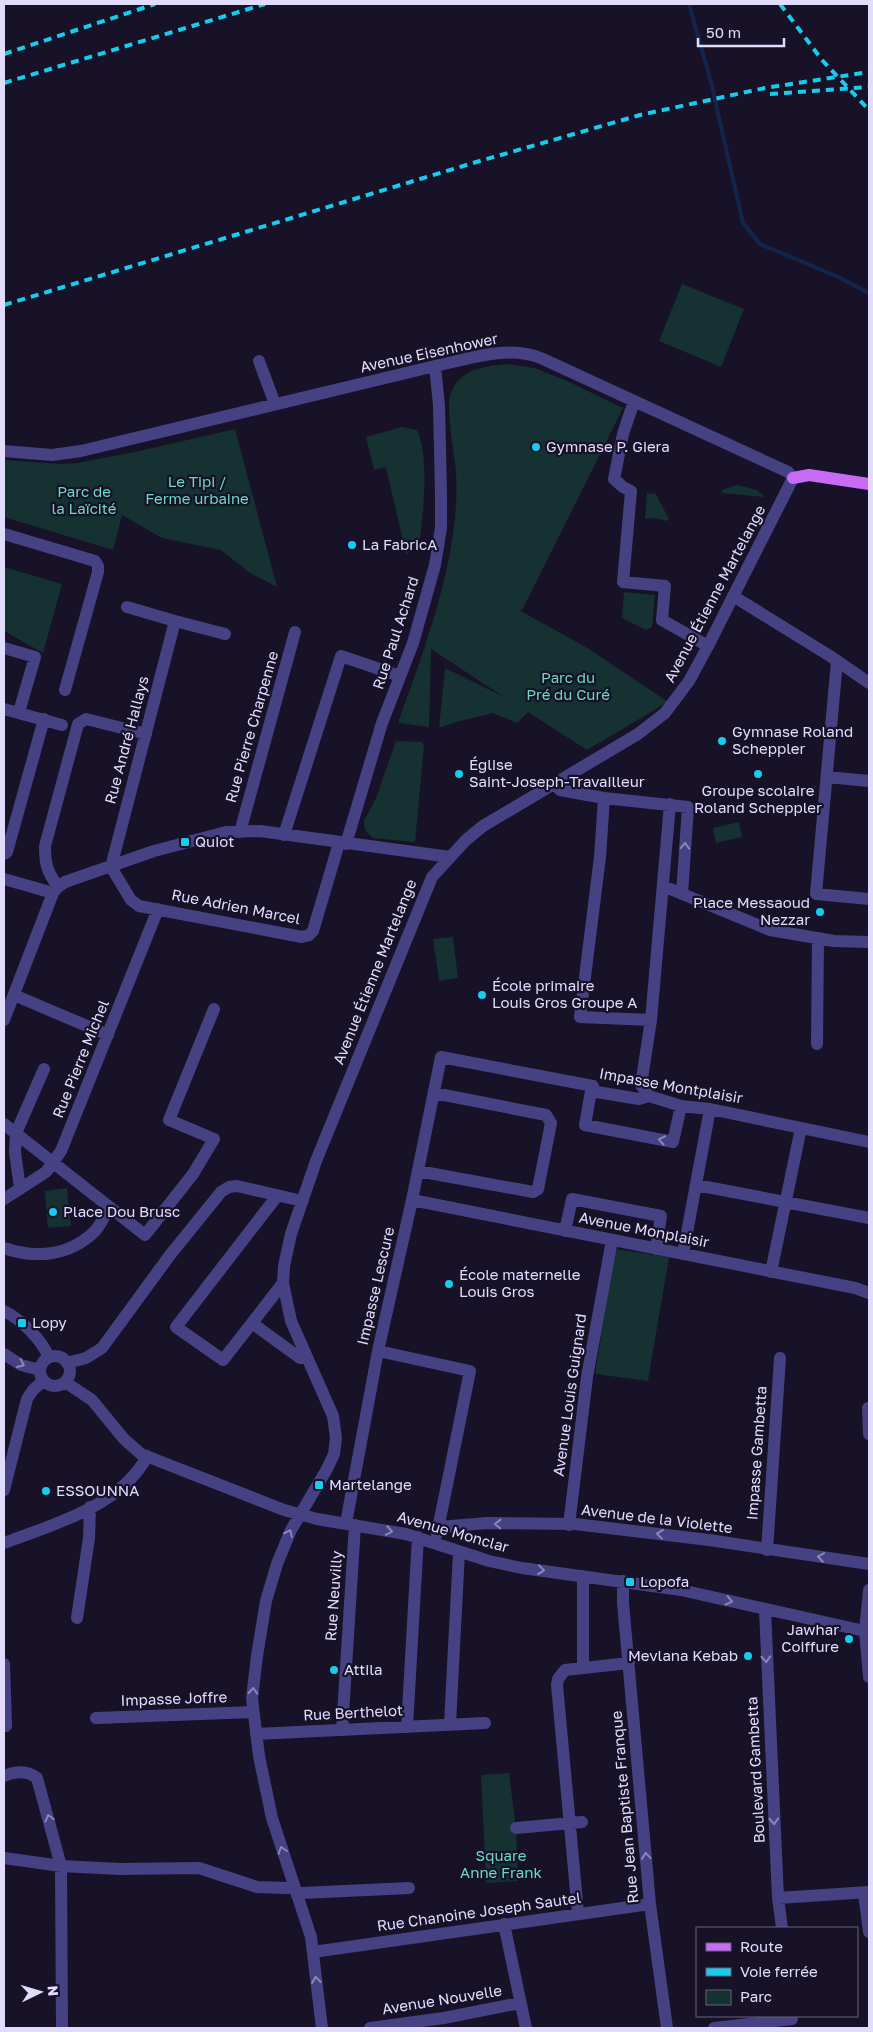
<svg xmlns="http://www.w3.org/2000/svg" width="873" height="2032" font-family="'Golos Text',sans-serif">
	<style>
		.green { fill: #153131 }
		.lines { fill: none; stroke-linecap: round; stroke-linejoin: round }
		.stream { stroke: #13254b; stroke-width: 4 }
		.minor { stroke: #464183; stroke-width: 12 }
		.major { stroke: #c76af4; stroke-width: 12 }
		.rail { stroke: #16cdee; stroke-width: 4; stroke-dasharray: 8 6; stroke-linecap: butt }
		.oneway { stroke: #8c86b9 }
		.poi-dot { fill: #16cdee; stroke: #171228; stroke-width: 2 }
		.labels { text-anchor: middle; stroke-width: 4.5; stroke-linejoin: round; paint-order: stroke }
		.street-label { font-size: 15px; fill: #e1dbfc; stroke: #171228 }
		.poi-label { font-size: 15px; fill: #e1dbfc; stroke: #171228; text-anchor: start }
		.park-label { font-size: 15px; fill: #6bd8c2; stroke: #171228 }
	</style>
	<rect width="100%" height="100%" fill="#171228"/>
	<!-- green -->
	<path class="green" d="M 682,284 L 744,309 L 721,367 L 659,341 Z
		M 508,364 L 535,368 L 567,381 L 623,408 L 522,610 L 519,610 L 589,649 L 668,702 L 587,750 L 528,712 L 517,723 L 493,713 L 456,722 L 439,728 L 445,668 L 504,697 L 431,649 L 429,727 L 398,723 C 425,647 461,554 456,473 C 455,454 444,405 452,390 C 464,367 485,367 508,364 Z
		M 402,427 L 417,430 C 430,459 423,514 419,546 L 406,554 L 386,467 L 374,470 L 366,437 Z
		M 235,429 L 277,587 L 250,573 L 221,550 L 162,538 L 122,515 L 113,550 L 4,517 L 4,460 L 62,464 L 77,463 L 135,452 Z
		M 737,485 L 757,490 L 765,497 L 722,493 L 722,490 Z
		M 647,493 L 656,494 L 669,519 L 666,521 L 656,518 L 645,519 Z
		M 4,567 L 62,584 L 43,653 L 4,631 Z
		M 624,592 L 655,595 L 652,627 L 646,630 L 622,618 Z
		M 396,741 L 422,742 L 424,746 L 415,842 L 373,838 L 365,830 L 364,821 L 376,798 Z
		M 739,822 L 742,837 L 716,843 L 713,828 Z
		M 453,937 L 458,978 L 439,981 L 433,939 Z
		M 67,1188 L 71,1226 L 48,1228 L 45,1191 Z
		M 615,1249 L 669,1257 L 648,1381 L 595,1374 Z
		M 509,1773 L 516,1828 L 518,1881 L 486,1883 L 481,1775 Z"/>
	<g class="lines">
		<!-- stream -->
		<path class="stream" d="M 689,4 L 711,82 L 743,223 L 760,244 L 836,276 L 869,293"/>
		<!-- minor -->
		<path class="minor" d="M 259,361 L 275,404
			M 634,401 L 623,434 L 614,479 L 623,487 L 631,491 L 623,582 L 665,586 L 662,620 L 708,646
			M 4,451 L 52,455 L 81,451 L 435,366 C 469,359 509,344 543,359 L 788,472 L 793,478 L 708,646 L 689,681 L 665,713 L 638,734 L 483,826 L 466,840 L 432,877 L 316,1161 L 291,1234 L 284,1266 L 283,1283 L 291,1321 L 333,1416 L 336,1438 L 334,1454 L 327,1469 L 291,1530 L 277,1564 L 266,1601 L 257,1656 L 252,1698 L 259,1756 L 272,1818 L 311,1937 L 322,2028
			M 4,534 L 95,561 L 98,566 L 98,572 L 65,690
			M 733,596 L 830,656 L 869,683
			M 127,607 L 175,621 L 111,867 L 131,900 L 139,906 L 302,937 L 309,935 L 313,931 L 339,843
			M 175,621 L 225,634
			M 4,648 L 35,657 L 19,712
			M 837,661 L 816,894 L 869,899
			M 4,709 L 62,725
			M 827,777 L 869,781
			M 554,783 L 560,790 L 604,798 L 688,807 L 682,894
			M 604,798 L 600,857 L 580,1017 L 651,1020 L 670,804
			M 240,832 L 295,632
			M 284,835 L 341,656 L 400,676
			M 346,844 L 382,723 L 413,643 L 435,565 L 441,528 L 441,496 L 439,405 L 435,366
			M 4,854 L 7,852 L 44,719
			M 4,879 L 53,893
			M 663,886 L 770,930 L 834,941 L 869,942
			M 58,887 C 47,871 45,865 45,846 L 78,724 L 86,719 L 146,734
			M 14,995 L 108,1035
			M 4,1020 L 53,893 L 58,887 L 65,882 L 154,851 L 226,832 L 260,831 L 450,857
			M 817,1044 L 818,938
			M 591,1091 L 585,1125 L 673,1142 L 681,1106
			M 649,1096 L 641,1085 L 651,1020
			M 4,1124 L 145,1235 L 193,1174 L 214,1139 L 169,1120 L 214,1009
			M 418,1171 L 533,1192 L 538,1189 L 551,1123 L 546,1115 L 434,1093
			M 696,1185 L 869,1218
			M 20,1189 L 15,1152 L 16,1133 L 44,1069
			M 277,1196 L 176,1327 L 223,1360 L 252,1323 L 300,1358 L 307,1357
			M 4,1199 L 46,1172 L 61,1151 L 158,909
			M 412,1200 L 855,1288 L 869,1293
			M 565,1231 L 572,1199 L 661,1216 L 656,1249
			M 4,1248 C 36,1259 70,1256 95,1231 C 101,1224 105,1215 110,1207
			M 683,1254 L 710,1109
			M 771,1272 L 801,1128
			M 4,1311 C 22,1320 40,1338 49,1357
			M 252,1323 L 283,1283
			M 378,1351 L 470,1371 L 437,1534
			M 4,1354 L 21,1365 L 40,1370
			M40 1371a15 15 0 1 1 30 0a15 15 0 1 1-30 0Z
			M 67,1363 L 86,1358 L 102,1348 L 170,1255 L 221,1192 L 229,1187 L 237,1186 L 302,1201
			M 65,1382 L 92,1400 L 124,1439 L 141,1454 L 284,1510 L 317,1519 L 406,1534 L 489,1561 L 522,1568 L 681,1590 L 869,1632
			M 868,1408 L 869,1434
			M 4,1490 L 27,1399 L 33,1390 L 43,1381
			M 346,1523 L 378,1351 L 412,1200 L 441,1057 L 593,1086 L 591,1091 L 639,1099 L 649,1096 L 681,1106 L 710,1109 L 869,1142
			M 569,1525 L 587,1377 L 612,1240
			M 439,1527 L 487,1523 L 575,1524 L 709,1540 L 869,1564
			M 4,1543 C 52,1525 123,1505 147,1456
			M 767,1550 L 780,1358
			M 583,1576 L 583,1668
			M 623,1581 L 623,1603 L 650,1904 L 667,2028
			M 869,1590 L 865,1631 L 869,1677
			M 765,1610 L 778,1898 L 782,1928
			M 77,1618 L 89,1538 L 90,1507
			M 4,1664 L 6,1726
			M 96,1718 L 253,1712
			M 450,1724 L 459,1552
			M 407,1727 L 418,1537
			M 342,1730 L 355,1525
			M 256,1734 L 485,1723
			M 4,1776 C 16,1771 27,1770 37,1778 L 61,1866 L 62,2028
			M 516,1828 L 582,1822
			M 4,1858 L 61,1866 L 120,1869 L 199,1868 L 257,1887 L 287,1888 L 294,1887
			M 864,1893 L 869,1932
			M 297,1895 L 302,1893 L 409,1888
			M 778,1898 L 869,1892
			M 578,1913 L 557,1685 L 558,1679 L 565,1670 L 629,1663
			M 504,1924 L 526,2028
			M 313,1952 L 650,1904
			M 370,2028 L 444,2018 L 520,2003
			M 714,2028 L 792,2019"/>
		<!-- major -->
		<path class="major" d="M 793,478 L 809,475 L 869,484"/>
		<!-- rail -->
		<path class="rail" d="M 780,4 L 822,60 L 869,110
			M 4,54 L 155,4
			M 4,83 L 265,4
			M 770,94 L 869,87
			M 4,305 L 473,163 L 640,115 L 765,88 L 869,72"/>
	</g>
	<!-- one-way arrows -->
	<defs><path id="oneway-chevron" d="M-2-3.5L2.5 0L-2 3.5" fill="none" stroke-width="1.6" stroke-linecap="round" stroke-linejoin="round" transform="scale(1.25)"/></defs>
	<g class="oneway">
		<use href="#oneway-chevron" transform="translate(685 846) rotate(-87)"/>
		<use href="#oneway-chevron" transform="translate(662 1140) rotate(-169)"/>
		<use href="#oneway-chevron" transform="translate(21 1364) rotate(25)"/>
		<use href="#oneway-chevron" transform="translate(498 1524) rotate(-179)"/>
		<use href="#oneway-chevron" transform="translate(389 1531) rotate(10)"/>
		<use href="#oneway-chevron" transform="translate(289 1533) rotate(-64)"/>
		<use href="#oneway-chevron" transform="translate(660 1534) rotate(-173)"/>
		<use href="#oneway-chevron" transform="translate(821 1557) rotate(-172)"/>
		<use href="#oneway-chevron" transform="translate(541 1570) rotate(7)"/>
		<use href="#oneway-chevron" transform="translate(729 1601) rotate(13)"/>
		<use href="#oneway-chevron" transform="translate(766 1659) rotate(87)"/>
		<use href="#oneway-chevron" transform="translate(253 1691) rotate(-87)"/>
		<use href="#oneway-chevron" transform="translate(49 1818) rotate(-105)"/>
		<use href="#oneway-chevron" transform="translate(774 1821) rotate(87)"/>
		<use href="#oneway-chevron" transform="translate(282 1850) rotate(-108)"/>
		<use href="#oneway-chevron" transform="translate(646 1856) rotate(-95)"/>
		<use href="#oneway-chevron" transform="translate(316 1980) rotate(-97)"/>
	</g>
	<!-- markers -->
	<g class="poi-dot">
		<circle cx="536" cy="447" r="5"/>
		<circle cx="352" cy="545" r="5"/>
		<circle cx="722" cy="741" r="5"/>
		<circle cx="459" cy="774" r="5"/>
		<circle cx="758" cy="774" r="5"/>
		<rect x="180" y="837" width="10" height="10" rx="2.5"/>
		<circle cx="820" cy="912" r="5"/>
		<circle cx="482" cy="995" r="5"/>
		<circle cx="53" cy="1212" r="5"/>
		<circle cx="449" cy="1284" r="5"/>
		<rect x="17" y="1318" width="10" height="10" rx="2.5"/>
		<rect x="314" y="1480" width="10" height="10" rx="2.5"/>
		<circle cx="46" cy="1491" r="5"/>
		<rect x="625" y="1577" width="10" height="10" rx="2.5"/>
		<circle cx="849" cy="1639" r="5"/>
		<circle cx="748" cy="1656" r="5"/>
		<circle cx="334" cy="1670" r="5"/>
	</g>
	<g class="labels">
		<!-- street labels -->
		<g class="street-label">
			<text transform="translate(429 353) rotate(-12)" y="5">Avenue Eisenhower</text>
			<text transform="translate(715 594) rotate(-62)" y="5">Avenue Étienne Martelange</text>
			<text transform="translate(396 633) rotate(-72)" y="5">Rue Paul Achard</text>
			<text transform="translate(252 727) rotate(-74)" y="5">Rue Pierre Charpenne</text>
			<text transform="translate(127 740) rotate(-75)" y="5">Rue André Hallays</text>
			<text transform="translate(236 907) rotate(11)" y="5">Rue Adrien Marcel</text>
			<text transform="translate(375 972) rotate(-68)" y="5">Avenue Étienne Martelange</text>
			<text transform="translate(81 1059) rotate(-68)" y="5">Rue Pierre Michel</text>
			<text transform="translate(671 1086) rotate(10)" y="5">Impasse Montplaisir</text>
			<text transform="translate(644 1230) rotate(11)" y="5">Avenue Monplaisir</text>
			<text transform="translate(376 1286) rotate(-77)" y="5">Impasse Lescure</text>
			<text transform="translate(570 1395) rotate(-82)" y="5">Avenue Louis Guignard</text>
			<text transform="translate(757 1453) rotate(-86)" y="5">Impasse Gambetta</text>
			<text transform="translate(657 1519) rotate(7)" y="5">Avenue de la Violette</text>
			<text transform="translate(453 1532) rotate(16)" y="5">Avenue Monclar</text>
			<text transform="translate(334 1596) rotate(-86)" y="5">Rue Neuvilly</text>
			<text transform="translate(174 1699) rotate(-2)" y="5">Impasse Joffre</text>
			<text transform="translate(353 1713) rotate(-3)" y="5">Rue Berthelot</text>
			<text transform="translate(756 1770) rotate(-93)" y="5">Boulevard Gambetta</text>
			<text transform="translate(625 1807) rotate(-95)" y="5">Rue Jean Baptiste Franque</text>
			<text transform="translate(479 1912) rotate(-8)" y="5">Rue Chanoine Joseph Sautel</text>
			<text transform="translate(442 2000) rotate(-9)" y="5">Avenue Nouvelle</text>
		</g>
		<!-- poi labels -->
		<g class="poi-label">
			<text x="546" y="452">Gymnase P. Giera</text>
			<text x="362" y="550">La FabricA</text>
			<text x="732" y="737">Gymnase Roland<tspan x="732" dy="17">Scheppler</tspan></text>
			<text x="469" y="770">Église<tspan x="469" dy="17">Saint-Joseph-Travailleur</tspan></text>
			<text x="758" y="796" text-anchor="middle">Groupe scolaire<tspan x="758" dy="17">Roland Scheppler</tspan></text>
			<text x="195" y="847">Quiot</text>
			<text x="810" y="908" text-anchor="end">Place Messaoud<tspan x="810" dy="17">Nezzar</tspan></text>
			<text x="492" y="991">École primaire<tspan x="492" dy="17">Louis Gros Groupe A</tspan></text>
			<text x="63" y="1217">Place Dou Brusc</text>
			<text x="459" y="1280">École maternelle<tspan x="459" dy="17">Louis Gros</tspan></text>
			<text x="32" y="1328">Lopy</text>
			<text x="329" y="1490">Martelange</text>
			<text x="56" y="1496">ESSOUNNA</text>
			<text x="640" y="1587">Lopofa</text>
			<text x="839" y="1635" text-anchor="end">Jawhar<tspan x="839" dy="17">Coiffure</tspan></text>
			<text x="738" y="1661" text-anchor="end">Mevlana Kebab</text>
			<text x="344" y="1675">Attila</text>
		</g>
		<!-- park labels -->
		<g class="park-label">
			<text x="197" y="487">Le Tipi /<tspan x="197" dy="17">Ferme urbaine</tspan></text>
			<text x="84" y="497">Parc de<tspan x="84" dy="17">la Laïcité</tspan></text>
			<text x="568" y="683">Parc du<tspan x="568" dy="17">Pré du Curé</tspan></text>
			<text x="501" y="1861">Square<tspan x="501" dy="17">Anne Frank</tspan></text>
		</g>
	</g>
	<!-- border -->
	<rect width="873" height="2032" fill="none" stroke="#e1dbfc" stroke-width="10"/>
	<!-- legend -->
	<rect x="696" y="1927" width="162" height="90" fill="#171228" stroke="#68627d"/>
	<rect x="706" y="1943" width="25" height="8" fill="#c76af4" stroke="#68627d"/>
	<text x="740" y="1952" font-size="15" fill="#e1dbfc">Route</text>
	<rect x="706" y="1968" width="25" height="8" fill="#16cdee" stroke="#68627d"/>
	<text x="740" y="1977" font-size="15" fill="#e1dbfc">Voie ferrée</text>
	<rect x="706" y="1990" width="25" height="15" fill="#153131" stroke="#68627d"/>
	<text x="740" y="2002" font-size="15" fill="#e1dbfc">Parc</text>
	<!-- north arrow -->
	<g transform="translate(40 1992) rotate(85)" stroke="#171228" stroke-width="4" paint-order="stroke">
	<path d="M0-4L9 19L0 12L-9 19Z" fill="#e1dbfc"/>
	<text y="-8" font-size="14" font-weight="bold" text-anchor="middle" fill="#e1dbfc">N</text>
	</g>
	<!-- scale -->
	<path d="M698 38v8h86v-8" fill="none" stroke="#e1dbfc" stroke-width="2.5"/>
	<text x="706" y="38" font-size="15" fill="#e1dbfc" stroke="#171228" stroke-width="4" paint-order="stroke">50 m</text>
</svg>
